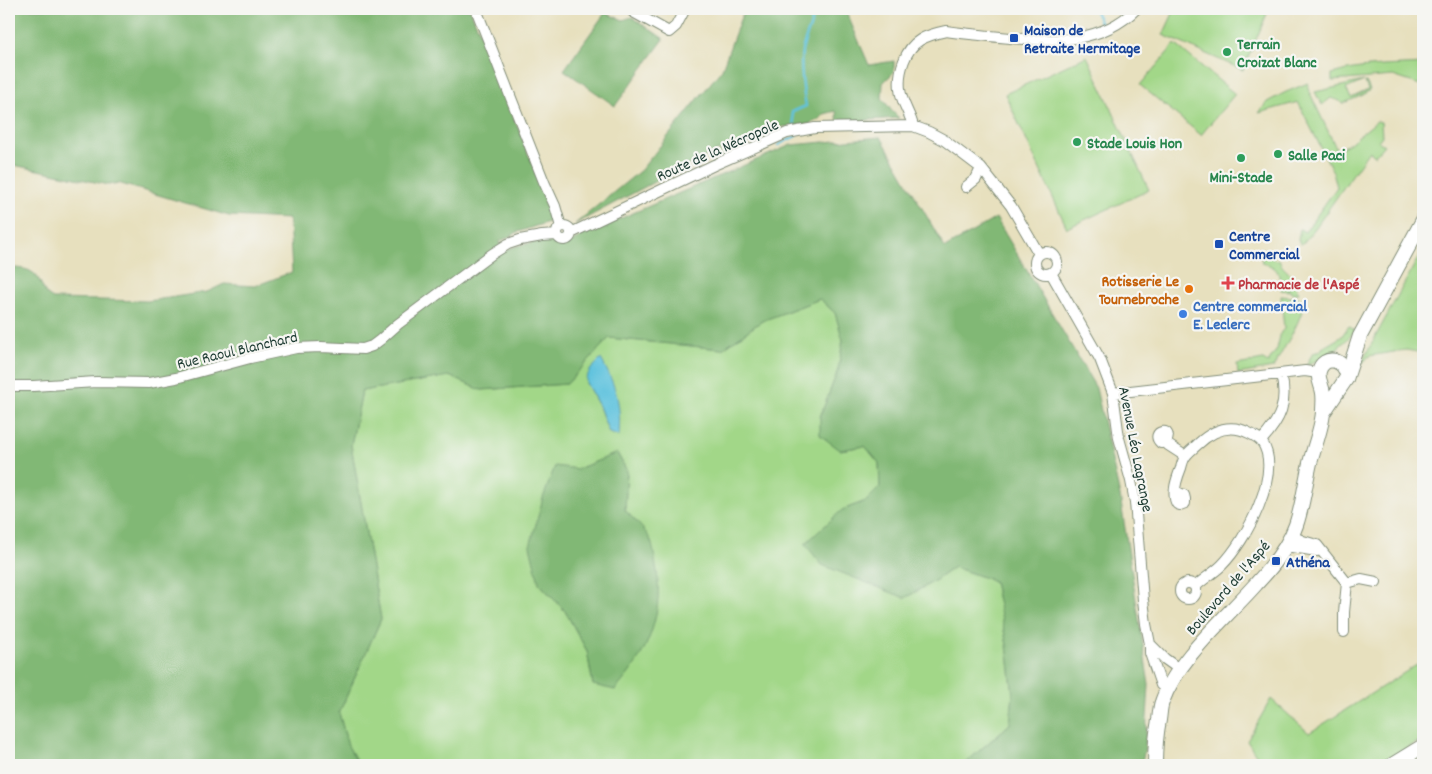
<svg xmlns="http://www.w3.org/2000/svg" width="1432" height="774" font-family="Dekko,sans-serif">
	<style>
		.green { fill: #a2d788; stroke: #608a5e; fill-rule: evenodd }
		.forest { fill: #81b874; stroke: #507a54 }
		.water { fill: #60c3de; stroke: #408089 }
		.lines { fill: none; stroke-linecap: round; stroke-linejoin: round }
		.stream { stroke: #60c3de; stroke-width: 2.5 }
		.street-casing { stroke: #838e79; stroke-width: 12 }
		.secondary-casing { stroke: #838e79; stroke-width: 16 }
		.street { stroke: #fff; stroke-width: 10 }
		.secondary { stroke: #fff; stroke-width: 14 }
		.transit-dot { fill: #1a4fb4; stroke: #f6f6f2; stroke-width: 2 }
		.leisure-dot { fill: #2e9e5b; stroke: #f6f6f2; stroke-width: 2 }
		.health-dot { fill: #e0444e; stroke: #f6f6f2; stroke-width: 2 }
		.food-dot { fill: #e8710a; stroke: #f6f6f2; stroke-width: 2 }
		.shop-dot { fill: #3f7fe0; stroke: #f6f6f2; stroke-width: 2 }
		.labels { text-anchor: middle; stroke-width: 4.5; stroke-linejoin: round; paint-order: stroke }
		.transit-label { font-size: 16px; font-weight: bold; fill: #164399; stroke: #f6f6f2; text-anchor: start }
		.leisure-label { font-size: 16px; font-weight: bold; fill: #27864d; stroke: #f6f6f2; text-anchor: start }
		.street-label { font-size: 16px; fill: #1f3d34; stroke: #f6f6f2 }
		.food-label { font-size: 16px; font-weight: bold; fill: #c56008; stroke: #f6f6f2; text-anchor: end }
		.health-label { font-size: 16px; font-weight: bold; fill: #be3a42; stroke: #f6f6f2; text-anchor: start }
		.shop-label { font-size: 16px; font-weight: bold; fill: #366cbe; stroke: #f6f6f2; text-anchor: start }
	</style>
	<rect width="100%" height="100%" fill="#f6f6f2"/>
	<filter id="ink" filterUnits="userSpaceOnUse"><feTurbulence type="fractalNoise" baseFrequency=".02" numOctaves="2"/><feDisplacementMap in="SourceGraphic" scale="10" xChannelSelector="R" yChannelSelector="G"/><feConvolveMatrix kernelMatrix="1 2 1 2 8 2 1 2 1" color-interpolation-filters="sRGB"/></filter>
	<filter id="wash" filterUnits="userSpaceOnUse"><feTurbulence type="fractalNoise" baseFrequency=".0096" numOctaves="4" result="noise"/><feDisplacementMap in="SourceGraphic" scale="20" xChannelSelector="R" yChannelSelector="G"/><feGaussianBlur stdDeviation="1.12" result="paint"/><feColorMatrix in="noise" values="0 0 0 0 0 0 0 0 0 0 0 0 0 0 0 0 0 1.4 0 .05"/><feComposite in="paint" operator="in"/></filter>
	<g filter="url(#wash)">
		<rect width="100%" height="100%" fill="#e7e0be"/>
		<!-- green -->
		<path class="green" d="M 1175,9 L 1269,9 L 1243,70 L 1163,35 Z
			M 1175,44 L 1235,94 L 1201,135 L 1140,85 Z
			M 1087,56 L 1149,190 L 1067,228 L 1005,94 Z
			M 1423,64 L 1423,86 L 1393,76 L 1332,81 L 1332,74 C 1361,65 1393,66 1423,64 Z
			M 1364,81 L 1346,89 L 1351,98 L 1368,90 L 1365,82 L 1366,82 L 1370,90 L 1363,95 L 1342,104 L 1340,101 L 1331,98 L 1322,105 L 1315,92 Z
			M 1308,83 L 1308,89 L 1337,150 L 1350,143 L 1377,121 L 1381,122 L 1382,136 L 1378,141 L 1384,145 L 1375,155 L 1369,151 L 1316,227 L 1303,243 L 1301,244 L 1298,240 L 1300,229 L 1305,232 L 1337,187 L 1333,172 L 1298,102 L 1259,113 L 1267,102 L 1286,92 Z
			M 1260,248 L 1266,250 L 1267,253 L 1275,260 L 1279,259 L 1282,266 L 1291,275 L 1299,293 L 1291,293 L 1288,288 L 1288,291 L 1281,290 C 1279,274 1280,267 1262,263 Z
			M 1423,249 L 1423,353 L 1406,350 L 1369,356 L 1359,367 Z
			M 1281,296 L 1300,298 C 1302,301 1303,301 1303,305 C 1303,318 1280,355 1273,368 L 1238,374 L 1237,365 L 1263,360 L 1268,363 L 1277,349 L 1281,332 L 1284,329 Z
			M 820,299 L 835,313 L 843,340 L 838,370 L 820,417 L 840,450 L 865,446 L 879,463 L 880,487 L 866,501 L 842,510 L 905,598 L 936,580 L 954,567 L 994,581 L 1007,645 L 1013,695 L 1010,724 L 963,765 L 359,765 L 348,746 L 339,713 L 381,619 L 351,445 L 362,391 L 449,376 L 482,390 L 567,384 L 609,338 L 722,349 L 762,321 ZM 586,383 L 620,418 L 609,433 L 599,406 ZM 617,453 L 627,471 L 625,510 L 650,539 L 593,685 L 587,651 L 565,611 L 539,583 L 555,467 L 578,469 Z
			M 1349,326 L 1355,331 C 1341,347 1326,358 1306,365 L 1313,353 L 1321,351 L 1322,348 L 1341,337 Z
			M 1423,661 L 1423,739 L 1379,765 L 1261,765 L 1262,764 L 1247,741 L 1271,699 L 1309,733 Z"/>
		<!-- forest -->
		<path class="forest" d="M 9,9 L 470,9 L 493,64 L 554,220 L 518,232 L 499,242 L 503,251 L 517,246 L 546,240 L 560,245 L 570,244 L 582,235 L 791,145 L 881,137 L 945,248 L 996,218 L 1096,388 L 1120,496 L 1149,685 L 1145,749 L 1141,765 L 963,765 L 1010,724 L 1013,695 L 1007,645 L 994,581 L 954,567 L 936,580 L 905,598 L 822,565 L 805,544 L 842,510 L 866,501 L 880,487 L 879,463 L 865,446 L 840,450 L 820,435 L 820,417 L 838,370 L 843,340 L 835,313 L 820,299 L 762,321 L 722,349 L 609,338 L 567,384 L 481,390 L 449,376 L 362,391 L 351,445 L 381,619 L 339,713 L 348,746 L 359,765 L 9,765 L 9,268 C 15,268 24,268 30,271 C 43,277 40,293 53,299 L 148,301 L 207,292 L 224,284 L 255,286 L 292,272 L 289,219 L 229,216 L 118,183 L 109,185 L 9,164 Z
			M 744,9 L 845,9 L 869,65 L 894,61 L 894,72 L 883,83 L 882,98 L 891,110 L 899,118 L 838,122 L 836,111 L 824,114 L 820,119 L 809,124 L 781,127 L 722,158 L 719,150 L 656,181 L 575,224 L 641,170 L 722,69 Z
			M 605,13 L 623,20 L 632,17 L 664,39 L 615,106 L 564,70 Z
			M 617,453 L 627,471 L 625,510 C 632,518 645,529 650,539 C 653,545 654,554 655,561 C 666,610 649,654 615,690 L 593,685 L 587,651 L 565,611 L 539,583 L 530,546 L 543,498 L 555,466 L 578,469 Z"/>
		<!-- water -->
		<path class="water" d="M 601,359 C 617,388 621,403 619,436 L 609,433 L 599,406 L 586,383 L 586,378 L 591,369 Z"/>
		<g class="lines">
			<!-- stream -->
			<path class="stream" d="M 1094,9 L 1101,24
				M 794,124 L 792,112 L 806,106 C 803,91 800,66 802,51 C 805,36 813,24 815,9
				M 778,145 L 796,136"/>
		</g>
	</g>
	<g filter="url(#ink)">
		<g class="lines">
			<defs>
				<path id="street" d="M 476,9 L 544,182 L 555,206 L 561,227
					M 633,12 L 669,32 L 676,26 L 685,9
					M 913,126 C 910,113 901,102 900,89 C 898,72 905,49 920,40 C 928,35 936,33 946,31 C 967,34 989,36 1010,38 C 1055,42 1102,43 1136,9
					M 966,187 L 976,179 L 981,168
					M557 233a7 7 0 1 1 14 0a7 7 0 1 1-14 0Z
					M 571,233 L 714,165 L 787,133 L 815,128 L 913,126 L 929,132 L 944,140 L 981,168 L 1011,206 L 1039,254
					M1035 263a11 11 0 1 1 22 0a11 11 0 1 1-22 0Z
					M 1051,273 L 1100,359 L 1113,393 L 1119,438 L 1131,481 L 1135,502 L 1143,600 L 1146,624 L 1150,644 L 1150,653 L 1161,685 L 1167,690
					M 9,386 L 33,386 L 96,382 L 149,383 L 176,378 L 250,358 L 296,348 L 321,347 L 363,349 L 372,346 L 380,340 L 398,324 L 492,254 L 508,244 L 520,240 L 542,236 L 557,235
					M 1113,393 L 1305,371 L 1318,373
					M 1261,441 C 1281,419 1288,403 1281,374
					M 1166,442 L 1161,443 C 1148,431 1175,426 1166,442 L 1168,445 L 1185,456
					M 1175,491 L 1184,495 L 1185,499 L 1185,503 L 1180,505 L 1177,504 C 1171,494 1177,478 1181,468 C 1182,464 1183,460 1185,457 C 1188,452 1194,448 1198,444 C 1213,430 1230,423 1249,433 C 1253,435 1259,438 1262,442 C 1283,473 1245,542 1222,565 C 1214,573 1203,579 1195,587
					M 1292,536 L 1303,541 L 1317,545 L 1347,583 L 1344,612 L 1344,632
					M 1286,546 L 1317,551
					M1180 591a8 8 0 1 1 16 0a8 8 0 1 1-16 0Z
					M 1347,583 L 1361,579 L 1376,582
					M 1150,644 L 1165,659 L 1179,669"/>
				<path id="secondary" d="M 1323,413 L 1346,379 L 1360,336 L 1423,220
					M 1155,765 C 1155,750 1156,735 1159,720 C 1160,714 1160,707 1162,702 C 1177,659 1226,618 1256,584 C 1272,567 1288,548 1296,525 C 1303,505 1305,484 1310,463 C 1314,447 1322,428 1323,412 C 1323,405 1324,399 1323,393 C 1322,385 1317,378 1319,371 C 1324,354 1344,359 1347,375
					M 1392,765 L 1423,746"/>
			</defs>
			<!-- street casing -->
			<use href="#street" class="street-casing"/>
			<!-- secondary casing -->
			<use href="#secondary" class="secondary-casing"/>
			<!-- street -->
			<use href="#street" class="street"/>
			<!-- secondary -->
			<use href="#secondary" class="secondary"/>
		</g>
	</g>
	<!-- markers -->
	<g class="transit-dot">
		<rect x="1009" y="33" width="10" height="10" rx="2.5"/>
		<rect x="1214" y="239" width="10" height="10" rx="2.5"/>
		<rect x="1271" y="556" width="10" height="10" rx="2.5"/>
	</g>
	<g class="leisure-dot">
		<circle cx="1227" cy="52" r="5"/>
		<circle cx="1077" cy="142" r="5"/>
		<circle cx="1278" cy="154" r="5"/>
		<circle cx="1241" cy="158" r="5"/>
	</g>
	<path class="health-dot" d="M1225.5 275.5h5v5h5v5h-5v5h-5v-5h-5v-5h5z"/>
	<circle class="food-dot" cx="1189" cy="289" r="5"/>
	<circle class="shop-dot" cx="1183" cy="314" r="5"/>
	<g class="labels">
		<!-- transit labels -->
		<g class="transit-label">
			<text x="1024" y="35">Maison de<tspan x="1024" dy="18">Retraite Hermitage</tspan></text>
			<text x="1229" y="241">Centre<tspan x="1229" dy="18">Commercial</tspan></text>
			<text x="1286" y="567">Athéna</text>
		</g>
		<!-- leisure labels -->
		<g class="leisure-label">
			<text x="1237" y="49">Terrain<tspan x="1237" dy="18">Croizat Blanc</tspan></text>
			<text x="1087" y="148">Stade Louis Hon</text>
			<text x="1288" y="160">Salle Paci</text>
			<text x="1241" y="182" text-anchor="middle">Mini-Stade</text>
		</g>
		<!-- street labels -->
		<g class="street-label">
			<text transform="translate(717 149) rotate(-24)" y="6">Route de la Nécropole</text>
			<text transform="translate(237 349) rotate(-13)" y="6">Rue Raoul Blanchard</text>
			<text transform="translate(1137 449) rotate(79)" y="6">Avenue Léo Lagrange</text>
			<text transform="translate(1227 587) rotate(-49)" y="6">Boulevard de l'Aspé</text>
		</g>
		<!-- food labels -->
		<g class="food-label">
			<text x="1179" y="286">Rotisserie Le<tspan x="1179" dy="18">Tournebroche</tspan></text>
		</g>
		<!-- health labels -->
		<g class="health-label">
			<text x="1238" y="289">Pharmacie de l'Aspé</text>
		</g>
		<!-- shop labels -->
		<g class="shop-label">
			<text x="1193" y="311">Centre commercial<tspan x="1193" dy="18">E. Leclerc</tspan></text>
		</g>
	</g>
	<!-- margin -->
	<rect width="1432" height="774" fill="none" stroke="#f6f6f2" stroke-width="30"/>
</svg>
